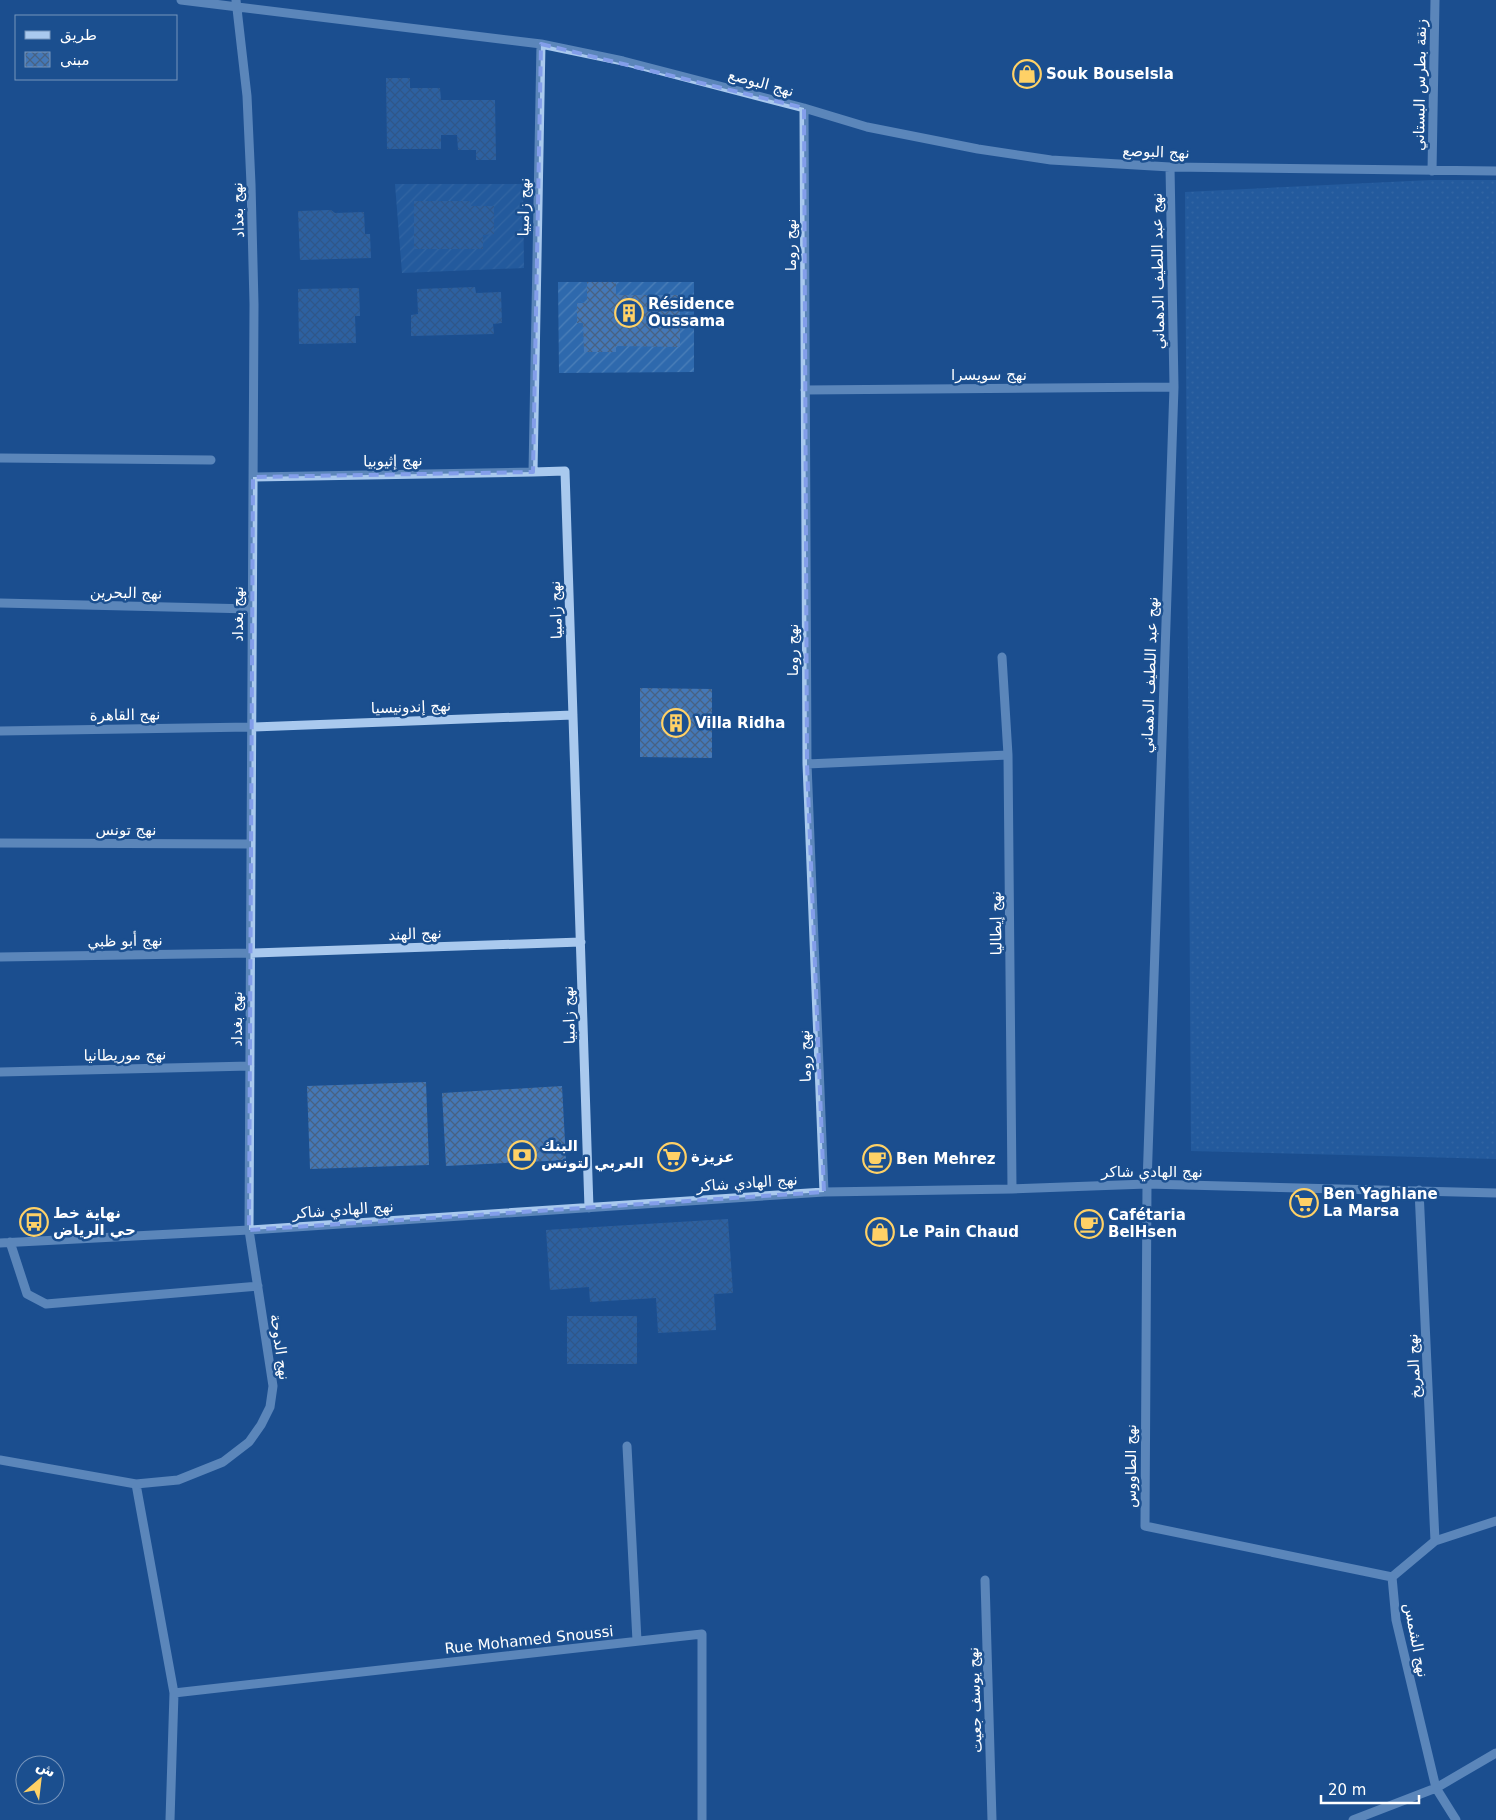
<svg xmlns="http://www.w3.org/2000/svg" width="1496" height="1820" font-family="'DejaVu Sans','Noto Naskh Arabic',sans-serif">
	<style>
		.grass { fill: url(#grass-dots) }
		.garden { fill: url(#garden-furrows) }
		.building { fill: url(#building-cross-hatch) }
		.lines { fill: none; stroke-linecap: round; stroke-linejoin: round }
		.minor { stroke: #a9c9ee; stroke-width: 9 }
		.marked { fill: none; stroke: #839eea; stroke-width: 4; stroke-dasharray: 10 6; stroke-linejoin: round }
		.labels { text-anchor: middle; stroke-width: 5; stroke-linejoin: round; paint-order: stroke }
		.poi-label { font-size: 15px; font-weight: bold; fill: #fff; stroke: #1b4f8f; text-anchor: start }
		.street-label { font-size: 15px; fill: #fff; stroke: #1b4f8f }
	</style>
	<defs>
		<pattern id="grass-dots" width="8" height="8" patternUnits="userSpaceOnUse" patternTransform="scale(1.25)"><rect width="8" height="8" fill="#2e69ad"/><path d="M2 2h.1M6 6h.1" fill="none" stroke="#4d80b9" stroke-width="1.8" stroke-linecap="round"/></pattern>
		<pattern id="garden-furrows" width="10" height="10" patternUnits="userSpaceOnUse" patternTransform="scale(1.25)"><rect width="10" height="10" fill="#2e69ad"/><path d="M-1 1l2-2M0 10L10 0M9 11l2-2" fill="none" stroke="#4d80b9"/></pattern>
		<pattern id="building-cross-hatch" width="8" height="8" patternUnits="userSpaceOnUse" patternTransform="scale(1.25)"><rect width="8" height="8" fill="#4478b7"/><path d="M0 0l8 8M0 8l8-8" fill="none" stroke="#486282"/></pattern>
	</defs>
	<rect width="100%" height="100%" fill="#1b4f8f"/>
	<!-- grass -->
	<path class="grass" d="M 1431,180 L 1496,180 L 1496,1159 L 1191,1151 L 1185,192 Z"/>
	<!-- garden -->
	<path class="garden" d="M 395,184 L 523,184 L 524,268 L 402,273 Z
		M 558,282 L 694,282 L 694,372 L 559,373 Z"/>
	<!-- building -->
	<path class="building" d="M 386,78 L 410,78 L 410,88 L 440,88 L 441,100 L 495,100 L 496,160 L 476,160 L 476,150 L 458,150 L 457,135 L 441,135 L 441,149 L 387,149 Z
		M 414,201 L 470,201 L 471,206 L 494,206 L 494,234 L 483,235 L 483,249 L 414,249 Z
		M 331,210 L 335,213 L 364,212 L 365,234 L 370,234 L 371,258 L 300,260 L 298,211 Z
		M 587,282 L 616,282 L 616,295 L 680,295 L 680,347 L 616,346 L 616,352 L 584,352 L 583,323 L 577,323 L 577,303 L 587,303 Z
		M 475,287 L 476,293 L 501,292 L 502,323 L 493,324 L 494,334 L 411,336 L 411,315 L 418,314 L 417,289 Z
		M 359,288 L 360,316 L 355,316 L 356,343 L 299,344 L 298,289 Z
		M 640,688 L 712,689 L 712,758 L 640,757 Z
		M 426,1082 L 429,1165 L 310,1169 L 307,1086 Z
		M 562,1086 L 566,1160 L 446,1166 L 442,1093 Z
		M 728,1219 L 733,1293 L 714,1294 L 716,1330 L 658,1333 L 656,1298 L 590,1302 L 589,1287 L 550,1290 L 546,1230 Z
		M 567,1316 L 637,1316 L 637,1364 L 567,1364 Z"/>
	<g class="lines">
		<!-- minor -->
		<path class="minor" d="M 181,0 L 541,44 L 623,61 L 804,108 L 867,127 L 978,149 L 1051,160 L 1170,167 L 1496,171
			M 541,44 L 533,472 L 565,471 L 589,1208
			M 804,108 L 807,764 L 824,1192
			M 1170,167 L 1174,387 L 1147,1184 L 1145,1526 L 1392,1577
			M 1432,171 L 1435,0
			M 805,390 L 1174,387
			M 0,458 L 211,460
			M 253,477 L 533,472
			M 0,603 L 252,609
			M 1002,657 L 1008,755 L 1012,1189
			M 0,731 L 251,727 L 573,715
			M 807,764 L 1008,755
			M 0,843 L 251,844
			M 0,957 L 251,953 L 581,942
			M 0,1072 L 250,1066
			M 1419,1190 L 1435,1541
			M 10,1242 L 27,1294 L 46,1304 L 258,1286
			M 0,1243 L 249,1230 L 824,1192 L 1012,1189 L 1147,1184 L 1496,1193
			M 627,1446 L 637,1641
			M 0,1460 L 136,1484 L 178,1480 L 223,1462 L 249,1442 L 261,1425 L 270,1407 L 273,1386 L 249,1230 L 254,304 L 251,184 L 247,96 L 236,0
			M 136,1484 L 174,1693 L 170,1820
			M 1392,1577 L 1396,1620 L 1436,1788 L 1456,1820
			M 1392,1577 L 1435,1541 L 1496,1521
			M 985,1580 L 992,1820
			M 174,1693 L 702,1634 L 702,1820
			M 1353,1820 L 1436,1788 L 1496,1753"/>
	</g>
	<!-- marked area -->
	<path d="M0 0H1496V1820H0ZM 541,44 L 804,108 L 807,764 L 824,1192 L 249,1230 L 253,477 L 533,472 Z" fill="#1b4f8f" fill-opacity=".55" fill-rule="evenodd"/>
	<path class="marked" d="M 541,44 L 804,108 L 807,764 L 824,1192 L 249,1230 L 253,477 L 533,472 Z"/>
	<!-- icons -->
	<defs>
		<symbol id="shop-ring" viewBox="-11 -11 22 22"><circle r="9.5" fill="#1b4f8f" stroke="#ffd166" stroke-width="1.5"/><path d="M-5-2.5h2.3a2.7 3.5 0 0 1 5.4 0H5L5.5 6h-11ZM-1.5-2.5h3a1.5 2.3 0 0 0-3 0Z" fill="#ffd166"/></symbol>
		<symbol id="building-ring" viewBox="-11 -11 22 22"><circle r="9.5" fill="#1b4f8f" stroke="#ffd166" stroke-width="1.5"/><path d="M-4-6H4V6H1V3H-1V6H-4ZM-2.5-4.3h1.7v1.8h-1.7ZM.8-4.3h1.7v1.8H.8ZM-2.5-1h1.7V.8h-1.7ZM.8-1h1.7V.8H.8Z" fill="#ffd166"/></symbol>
		<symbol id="bank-ring" viewBox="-11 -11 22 22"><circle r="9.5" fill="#1b4f8f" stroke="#ffd166" stroke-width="1.5"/><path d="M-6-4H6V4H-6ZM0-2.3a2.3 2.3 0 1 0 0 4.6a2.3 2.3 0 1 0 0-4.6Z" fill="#ffd166"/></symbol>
		<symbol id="supermarket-ring" viewBox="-11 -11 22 22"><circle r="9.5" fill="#1b4f8f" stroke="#ffd166" stroke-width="1.5"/><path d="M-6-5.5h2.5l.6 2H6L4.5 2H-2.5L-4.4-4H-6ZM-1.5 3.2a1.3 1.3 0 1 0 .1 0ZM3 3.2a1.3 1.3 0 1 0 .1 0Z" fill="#ffd166"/></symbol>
		<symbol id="cafe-ring" viewBox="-11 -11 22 22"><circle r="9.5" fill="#1b4f8f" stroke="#ffd166" stroke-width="1.5"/><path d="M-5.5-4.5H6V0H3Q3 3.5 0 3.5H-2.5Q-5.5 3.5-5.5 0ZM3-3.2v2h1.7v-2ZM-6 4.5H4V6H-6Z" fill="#ffd166"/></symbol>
		<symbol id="bus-ring" viewBox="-11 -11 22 22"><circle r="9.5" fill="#1b4f8f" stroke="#ffd166" stroke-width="1.5"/><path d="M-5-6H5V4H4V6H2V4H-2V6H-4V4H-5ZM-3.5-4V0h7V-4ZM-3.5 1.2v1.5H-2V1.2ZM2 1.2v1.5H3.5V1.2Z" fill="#ffd166"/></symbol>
	</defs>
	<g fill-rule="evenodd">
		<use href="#shop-ring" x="1011" y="58" width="32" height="32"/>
		<use href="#building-ring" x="613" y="297" width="32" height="32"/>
		<use href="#building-ring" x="660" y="707" width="32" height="32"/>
		<use href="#bank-ring" x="506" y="1139" width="32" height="32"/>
		<use href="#supermarket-ring" x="656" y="1141" width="32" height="32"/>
		<use href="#cafe-ring" x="861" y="1143" width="32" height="32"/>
		<use href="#supermarket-ring" x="1288" y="1187" width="32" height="32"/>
		<use href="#bus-ring" x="18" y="1206" width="32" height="32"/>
		<use href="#cafe-ring" x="1073" y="1208" width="32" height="32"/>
		<use href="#shop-ring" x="864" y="1216" width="32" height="32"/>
	</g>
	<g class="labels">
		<!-- poi labels -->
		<g class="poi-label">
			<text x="1046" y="79">Souk Bouselsla</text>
			<text x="648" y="309">Résidence<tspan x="648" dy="17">Oussama</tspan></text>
			<text x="695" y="728">Villa Ridha</text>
			<text x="541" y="1151">البنك<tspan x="541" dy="17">العربي لتونس</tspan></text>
			<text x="691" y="1162">عزيزة</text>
			<text x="896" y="1164">Ben Mehrez</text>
			<text x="1323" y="1199">Ben Yaghlane<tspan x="1323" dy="17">La Marsa</tspan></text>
			<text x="53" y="1218">نهاية خط<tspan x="53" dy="17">حي الرياض</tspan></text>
			<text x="1108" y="1220">Cafétaria<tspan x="1108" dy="17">BelHsen</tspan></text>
			<text x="899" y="1237">Le Pain Chaud</text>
		</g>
		<!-- street labels -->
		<g class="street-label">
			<text transform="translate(761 83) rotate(15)" y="5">نهج البوصع</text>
			<text transform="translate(1420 85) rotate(-89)" y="5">زنقة بطرس البستاني</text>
			<text transform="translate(1156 152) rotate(2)" y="5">نهج البوصع</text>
			<text transform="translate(524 207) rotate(-89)" y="5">نهج زامبيا</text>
			<text transform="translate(238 210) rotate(-92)" y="5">نهج بغداد</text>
			<text transform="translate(791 245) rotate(-90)" y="5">نهج روما</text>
			<text transform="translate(1158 271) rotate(-91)" y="5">نهج عبد اللطيف الدهماني</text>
			<text x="989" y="380">نهج سويسرا</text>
			<text transform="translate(393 461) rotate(-1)" y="5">نهج إثيوبيا</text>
			<text transform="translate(126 593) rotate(1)" y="5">نهج البحرين</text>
			<text transform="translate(556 610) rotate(-92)" y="5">نهج زامبيا</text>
			<text transform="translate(238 614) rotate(-90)" y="5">نهج بغداد</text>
			<text transform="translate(793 650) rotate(-90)" y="5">نهج روما</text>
			<text transform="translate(1150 675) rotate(-88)" y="5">نهج عبد اللطيف الدهماني</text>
			<text transform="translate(411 707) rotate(-2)" y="5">نهج إندونيسيا</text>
			<text transform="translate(125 715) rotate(-1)" y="5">نهج القاهرة</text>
			<text x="126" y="835">نهج تونس</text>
			<text transform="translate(996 923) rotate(-91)" y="5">نهج إيطاليا</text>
			<text transform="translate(415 934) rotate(-2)" y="5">نهج الهند</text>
			<text transform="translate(125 941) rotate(-1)" y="5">نهج أبو ظبي</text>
			<text transform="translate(569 1015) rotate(-92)" y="5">نهج زامبيا</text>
			<text transform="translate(237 1019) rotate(-90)" y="5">نهج بغداد</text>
			<text transform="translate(125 1055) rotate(-1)" y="5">نهج موريطانيا</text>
			<text transform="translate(805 1056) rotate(-92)" y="5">نهج روما</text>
			<text x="1152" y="1177">نهج الهادي شاكر</text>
			<text transform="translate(747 1183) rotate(-4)" y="5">نهج الهادي شاكر</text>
			<text transform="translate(343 1210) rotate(-4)" y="5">نهج الهادي شاكر</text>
			<text transform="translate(280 1347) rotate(82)" y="5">نهج الدوحة</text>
			<text transform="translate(1414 1366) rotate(-93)" y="5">نهج المريخ</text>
			<text transform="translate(1131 1466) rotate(-90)" y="5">نهج الطاووس</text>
			<text transform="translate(529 1640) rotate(-6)" y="5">Rue Mohamed Snoussi</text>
			<text transform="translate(1416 1640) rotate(79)" y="5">نهج الشمس</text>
			<text transform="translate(975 1700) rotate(-92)" y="5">نهج يوسف جعيت</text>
		</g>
	</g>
	<!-- legend -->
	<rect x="15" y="15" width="162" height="65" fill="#1b4f8f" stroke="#7695bc"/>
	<rect x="25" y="31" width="25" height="8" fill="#a9c9ee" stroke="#7695bc"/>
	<text x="60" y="40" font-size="15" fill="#ffffff">طريق</text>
	<rect x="25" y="52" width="25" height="15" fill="url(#building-cross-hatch)" stroke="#7695bc"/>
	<text x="60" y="65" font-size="15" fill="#ffffff">مبنى</text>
	<!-- north arrow -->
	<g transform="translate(40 1780) rotate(28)"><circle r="24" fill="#1b4f8f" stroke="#7695bc"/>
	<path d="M0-4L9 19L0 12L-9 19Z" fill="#ffd166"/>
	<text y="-8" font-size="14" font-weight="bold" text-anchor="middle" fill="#ffffff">ش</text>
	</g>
	<!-- scale -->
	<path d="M1321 1795v8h98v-8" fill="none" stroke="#ffffff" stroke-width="2.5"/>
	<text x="1328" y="1795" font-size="15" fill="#ffffff" stroke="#1b4f8f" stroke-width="4" paint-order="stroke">20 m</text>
</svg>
